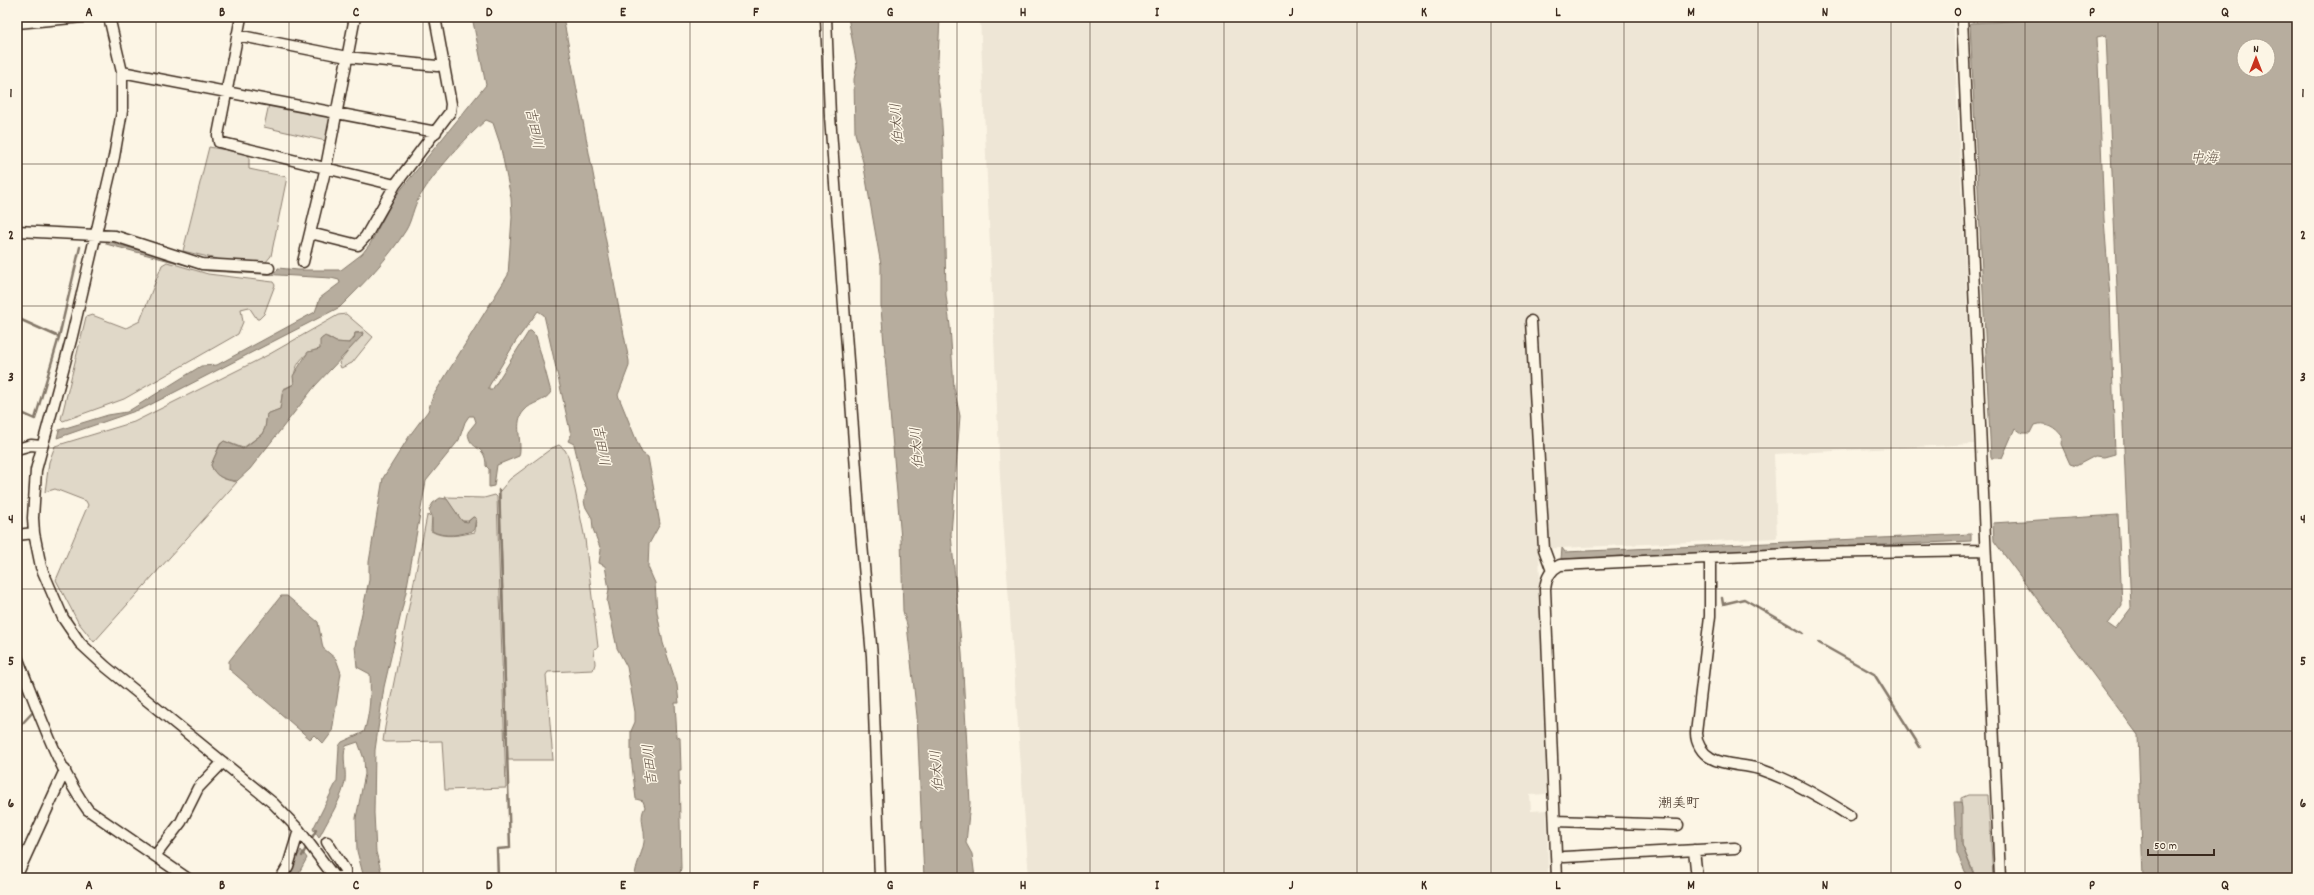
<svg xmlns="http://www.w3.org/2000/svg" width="2314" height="895" font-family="Dekko,'Klee One',sans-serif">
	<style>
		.built { fill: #eee6d6 }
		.green { fill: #e0d8c8; stroke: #8e8173 }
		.water { fill: #b7ad9e; stroke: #85796b; fill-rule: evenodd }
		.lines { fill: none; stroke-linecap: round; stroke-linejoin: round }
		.stream { stroke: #85796b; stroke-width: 2.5 }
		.minor-casing { stroke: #3b2a1e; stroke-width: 13 }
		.minor { stroke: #fcf5e5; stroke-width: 10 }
		.grid { fill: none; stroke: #3b2a1e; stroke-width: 1; stroke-opacity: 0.55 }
		.labels { text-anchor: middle; stroke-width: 3; stroke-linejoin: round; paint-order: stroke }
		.water-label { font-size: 14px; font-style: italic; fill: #605144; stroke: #fcf5e5 }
		.neighbourhood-label { font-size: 14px; fill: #3b2a1e; stroke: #fcf5e5 }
		.neatline { fill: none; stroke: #3b2a1e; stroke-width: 1.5 }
		.grid-label { font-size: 13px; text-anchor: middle; font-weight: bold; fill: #3b2a1e }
	</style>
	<rect width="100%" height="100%" fill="#fcf5e5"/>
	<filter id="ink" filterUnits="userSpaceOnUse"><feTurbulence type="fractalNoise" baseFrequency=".025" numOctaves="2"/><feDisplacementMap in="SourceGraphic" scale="8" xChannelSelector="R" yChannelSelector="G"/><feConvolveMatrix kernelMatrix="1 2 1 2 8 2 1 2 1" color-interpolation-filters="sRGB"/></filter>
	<g filter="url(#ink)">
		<!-- built -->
		<path class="built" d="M 980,17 L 1953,17 L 1974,444 L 1774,454 L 1777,538 L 1539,549 L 1546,794 L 1530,795 L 1531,811 L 1547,810 L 1548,878 L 1029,878 L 1000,477 Z"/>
		<!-- green -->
		<path class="green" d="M 269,104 L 331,117 L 326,141 L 264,127 Z
			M 209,147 L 249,154 L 249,169 L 287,177 L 271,256 L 265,263 L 221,260 L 183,251 Z
			M 167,262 L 208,274 L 273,282 L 275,285 L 264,314 L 259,319 L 257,319 L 249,307 L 241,309 L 243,322 L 238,334 L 124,399 L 63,421 L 61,419 L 86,317 L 92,315 L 126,328 L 140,321 L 162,265 Z
			M 346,314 L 373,337 L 352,363 L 341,368 L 339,363 L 363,332 L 355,333 L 354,338 L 348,343 L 336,342 L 328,337 L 322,338 L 320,349 C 306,351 297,361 294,375 C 293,378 295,380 294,384 L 283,389 L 280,409 L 267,414 L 265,428 L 262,434 L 243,448 L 224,441 L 220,444 L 211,465 C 215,477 225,480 237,482 L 94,642 L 78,622 L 56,580 L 88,505 L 86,501 L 55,489 L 45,492 L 49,462 L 55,446 L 134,422 L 268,355 L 338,315 Z
			M 559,445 L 565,450 L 568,456 L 585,539 L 598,647 L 594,649 L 595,664 L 593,670 L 548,672 L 546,675 L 553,760 L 508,760 L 500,491 L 510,479 L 552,448 Z
			M 495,495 L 497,497 L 506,788 L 445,790 L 442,741 L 386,742 L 383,741 L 385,727 L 427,516 L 432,515 L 431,531 C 444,539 461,535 475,532 L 476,518 L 473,517 L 468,521 L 462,521 L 445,497 L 484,498 Z
			M 1968,795 L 1988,795 L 1993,878 L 1976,878 L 1962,845 L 1961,798 Z"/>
		<!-- water -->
		<path class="water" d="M 472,17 L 563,17 L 629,361 L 629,366 L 618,395 L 638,444 L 642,453 L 648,457 L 660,524 L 649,544 L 648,567 L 655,583 L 657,612 L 663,643 L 677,685 L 679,703 L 675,703 L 677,737 L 680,738 L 681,770 L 679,770 L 681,868 L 679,878 L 635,878 C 635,865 642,855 644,842 C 646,828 638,819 645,807 L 643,801 L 636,799 L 631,757 L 631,731 L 635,722 L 635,712 L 627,667 L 617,648 L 607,601 L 609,589 L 605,566 L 599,563 L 601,550 L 593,529 L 592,518 L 585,506 L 584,500 L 587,489 L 582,478 L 574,444 L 568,441 L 571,435 L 544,315 L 538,311 L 516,341 L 489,386 L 489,390 L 492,390 L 529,331 L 531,331 L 536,336 L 551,392 C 544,403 532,401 524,411 C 513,422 523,443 519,456 L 497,465 L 494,486 L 489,487 L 489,469 L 486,466 C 486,443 469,452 468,432 L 476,422 L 474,416 L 469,416 L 465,422 L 459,440 L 426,481 L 406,592 L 384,687 L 375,750 L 374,813 L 376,852 L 383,878 L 364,878 L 357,851 L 356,818 L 365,774 L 364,759 L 358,742 L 346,746 C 341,757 348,773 344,786 C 339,804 327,821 319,838 L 313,829 L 337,781 L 339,746 L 342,742 L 364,732 C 370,714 371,692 370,674 L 357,667 L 355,646 L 369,580 L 369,562 L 383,478 L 410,435 L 428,411 L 433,396 L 508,275 L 512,217 L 511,198 L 500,144 L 493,123 L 486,120 C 464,139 435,172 420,196 C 413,207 412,220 406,230 C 388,259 364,283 340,307 L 144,408 L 57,438 L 59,430 L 108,415 L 127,412 L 201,366 L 217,365 L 315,312 L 320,298 L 340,283 L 339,280 L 331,278 L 208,271 L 106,244 L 107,239 L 116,244 L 195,265 L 266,272 L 277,271 L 278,268 L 298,270 L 341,270 L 362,254 L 370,244 L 394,198 L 486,85 Z
			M 848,17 L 940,17 L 937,81 L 941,108 L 943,143 L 946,295 L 950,326 L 954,388 L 960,416 L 951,534 L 962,653 L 970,803 L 966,843 L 972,854 L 975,878 L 924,878 L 917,716 L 907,625 L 903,611 L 901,539 L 881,309 L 881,265 L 863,162 L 855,133 L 854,79 L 857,66 Z
			M 2101,17 L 2297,17 L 2297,878 L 2143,878 L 2138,735 L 1994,541 L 1993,523 L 2118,515 L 2122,605 L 2108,624 L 2115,629 L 2131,608 L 2106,35 L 2097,37 L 2098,62 L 2104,219 L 2110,298 L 2115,454 L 2104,457 L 2095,456 L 2076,466 L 2070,464 L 2061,444 L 2062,436 C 2055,427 2046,421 2034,425 L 2030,433 L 2022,433 L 2015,428 L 2002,458 L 1991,458 L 1970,23 ZM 2244,46 L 2268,46 L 2268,70 L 2244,70 Z
			M 355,333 L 363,333 L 362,336 L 315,386 L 250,469 L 237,481 C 225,480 215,477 211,465 L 220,445 L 224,441 L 243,449 L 262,434 L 265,428 L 267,414 L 280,409 L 283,390 L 294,384 L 293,376 L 308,352 L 320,349 L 320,340 L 325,336 L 336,342 L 349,343 L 354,339 Z
			M 440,498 L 447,499 L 462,521 L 468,522 L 473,517 L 476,518 L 474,530 C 462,535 444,538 432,531 L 432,516 L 429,510 L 433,503 Z
			M 1971,534 L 1971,541 L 1561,559 L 1562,548 L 1565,552 Z
			M 281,596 L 287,596 L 318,622 L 323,648 L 336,659 L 341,673 L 332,732 L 323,744 L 314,735 L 310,739 L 229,669 L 229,661 Z
			M 1954,802 L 1961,802 L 1962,808 L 1962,845 L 1975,878 L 1968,878 L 1957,853 Z
			M 301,850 L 307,858 L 296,878 L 286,878 Z"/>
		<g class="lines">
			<!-- stream -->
			<path class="stream" d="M 17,318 L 59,337
				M 17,411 L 35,419 L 59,337 L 80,247
				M 1722,598 L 1723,604 L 1744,599 L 1803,633
				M 1819,643 L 1874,674 L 1920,747
				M 18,728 L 34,711
				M 311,840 L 316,830
				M 302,856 L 307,846
				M 498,878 L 497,849 L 510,848 L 499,490"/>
			<defs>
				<path id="minor" d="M 109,17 L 122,72 L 122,111 L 114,157 L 71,340 L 36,470 L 33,518 L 34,533 L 41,567 L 63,618 L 80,643 L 106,667 L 273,803 L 299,830 L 335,878
					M 241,17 L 218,135 L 219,142 L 395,185
					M 355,17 L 326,167 L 310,233 L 358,245 L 366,236 L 395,185 L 450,112 L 451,104 L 435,17
					M 826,17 L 830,116 L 859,510 L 872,656 L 880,878
					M 1962,17 L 2000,878
					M 17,23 L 83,17
					M 237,35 L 347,57 L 437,66 L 444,64
					M 122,72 L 436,132
					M 17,231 L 115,236 L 202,264 L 269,268
					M 303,262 L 310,233
					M 1531,321 L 1544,549 L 1552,571
					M 17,449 L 31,445 L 41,446
					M 17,535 L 34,533
					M 1710,558 L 1710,616 L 1696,733 C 1696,743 1702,753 1711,758 C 1725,766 1744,764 1759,769 C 1791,780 1821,797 1850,816
					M 17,657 C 36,704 58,770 88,810 L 187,878
					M 1555,821 L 1678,825
					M 327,842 L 345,870 L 345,874 L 337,878
					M 1694,850 L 1697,878
					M 155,856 L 181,822 L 198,788 L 223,762
					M 1564,857 L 1735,848
					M 17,875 L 65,770
					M 281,878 L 288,866 L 299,830
					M 1557,878 L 1545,589 C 1546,578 1550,570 1560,565 L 1809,553 L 1985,550"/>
			</defs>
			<!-- minor casing -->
			<use href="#minor" class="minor-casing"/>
			<!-- minor -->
			<use href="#minor" class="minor"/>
		</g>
	</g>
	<!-- grid -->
	<path class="grid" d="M 156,17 L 156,878M 289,17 L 289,878M 423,17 L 423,878M 556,17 L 556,878M 690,17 L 690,878M 823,17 L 823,878M 957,17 L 957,878M 1090,17 L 1090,878M 1224,17 L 1224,878M 1357,17 L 1357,878M 1491,17 L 1491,878M 1624,17 L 1624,878M 1758,17 L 1758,878M 1891,17 L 1891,878M 2025,17 L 2025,878M 2158,17 L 2158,878M 17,164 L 2297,164M 17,306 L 2297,306M 17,448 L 2297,448M 17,589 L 2297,589M 17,731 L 2297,731"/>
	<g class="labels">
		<!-- water labels -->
		<g class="water-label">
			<text transform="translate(896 124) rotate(-94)" y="5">伯太川</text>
			<text transform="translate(535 128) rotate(78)" y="5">吉田川</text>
			<text x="2204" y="162">中海</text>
			<text transform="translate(602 445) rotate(80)" y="5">吉田川</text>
			<text transform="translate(916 448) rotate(-94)" y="5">伯太川</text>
			<text transform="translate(649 765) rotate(-96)" y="5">吉田川</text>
			<text transform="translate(936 771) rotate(-94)" y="5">伯太川</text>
		</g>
		<!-- neighbourhood labels -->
		<g class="neighbourhood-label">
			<text x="1679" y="807">潮美町</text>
		</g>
	</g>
	<!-- margin -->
	<rect width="2314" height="895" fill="none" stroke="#fcf5e5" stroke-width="44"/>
	<!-- north arrow -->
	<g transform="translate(2256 58)"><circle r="19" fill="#fcf5e5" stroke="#afa495"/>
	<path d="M0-3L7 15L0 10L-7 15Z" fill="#c8321e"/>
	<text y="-6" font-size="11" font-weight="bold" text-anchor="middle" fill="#3b2a1e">N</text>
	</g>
	<!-- scale -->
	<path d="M2148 849v6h66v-6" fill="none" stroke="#3b2a1e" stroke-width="2"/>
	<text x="2154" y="849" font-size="12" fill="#3b2a1e" stroke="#fcf5e5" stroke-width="3" paint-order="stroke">50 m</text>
	<rect x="22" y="22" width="2270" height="851" class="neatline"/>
	<g class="grid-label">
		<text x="89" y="16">A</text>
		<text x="222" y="16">B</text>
		<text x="356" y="16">C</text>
		<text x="489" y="16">D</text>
		<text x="623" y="16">E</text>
		<text x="756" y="16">F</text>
		<text x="890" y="16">G</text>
		<text x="1023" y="16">H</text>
		<text x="1157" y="16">I</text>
		<text x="1291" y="16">J</text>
		<text x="1424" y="16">K</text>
		<text x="1558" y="16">L</text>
		<text x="1691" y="16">M</text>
		<text x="1825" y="16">N</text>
		<text x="1958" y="16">O</text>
		<text x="2092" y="16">P</text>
		<text x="2225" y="16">Q</text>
		<text x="11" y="97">1</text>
		<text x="2303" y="97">1</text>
		<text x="11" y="239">2</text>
		<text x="2303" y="239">2</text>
		<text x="11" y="381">3</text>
		<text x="2303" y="381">3</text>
		<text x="11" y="523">4</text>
		<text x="2303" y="523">4</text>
		<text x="11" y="665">5</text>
		<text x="2303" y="665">5</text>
		<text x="11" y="807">6</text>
		<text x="2303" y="807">6</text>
		<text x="89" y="889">A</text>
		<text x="222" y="889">B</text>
		<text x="356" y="889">C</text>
		<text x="489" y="889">D</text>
		<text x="623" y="889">E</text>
		<text x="756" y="889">F</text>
		<text x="890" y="889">G</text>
		<text x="1023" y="889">H</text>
		<text x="1157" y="889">I</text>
		<text x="1291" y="889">J</text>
		<text x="1424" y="889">K</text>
		<text x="1558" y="889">L</text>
		<text x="1691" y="889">M</text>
		<text x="1825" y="889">N</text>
		<text x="1958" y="889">O</text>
		<text x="2092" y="889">P</text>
		<text x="2225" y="889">Q</text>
	</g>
</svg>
